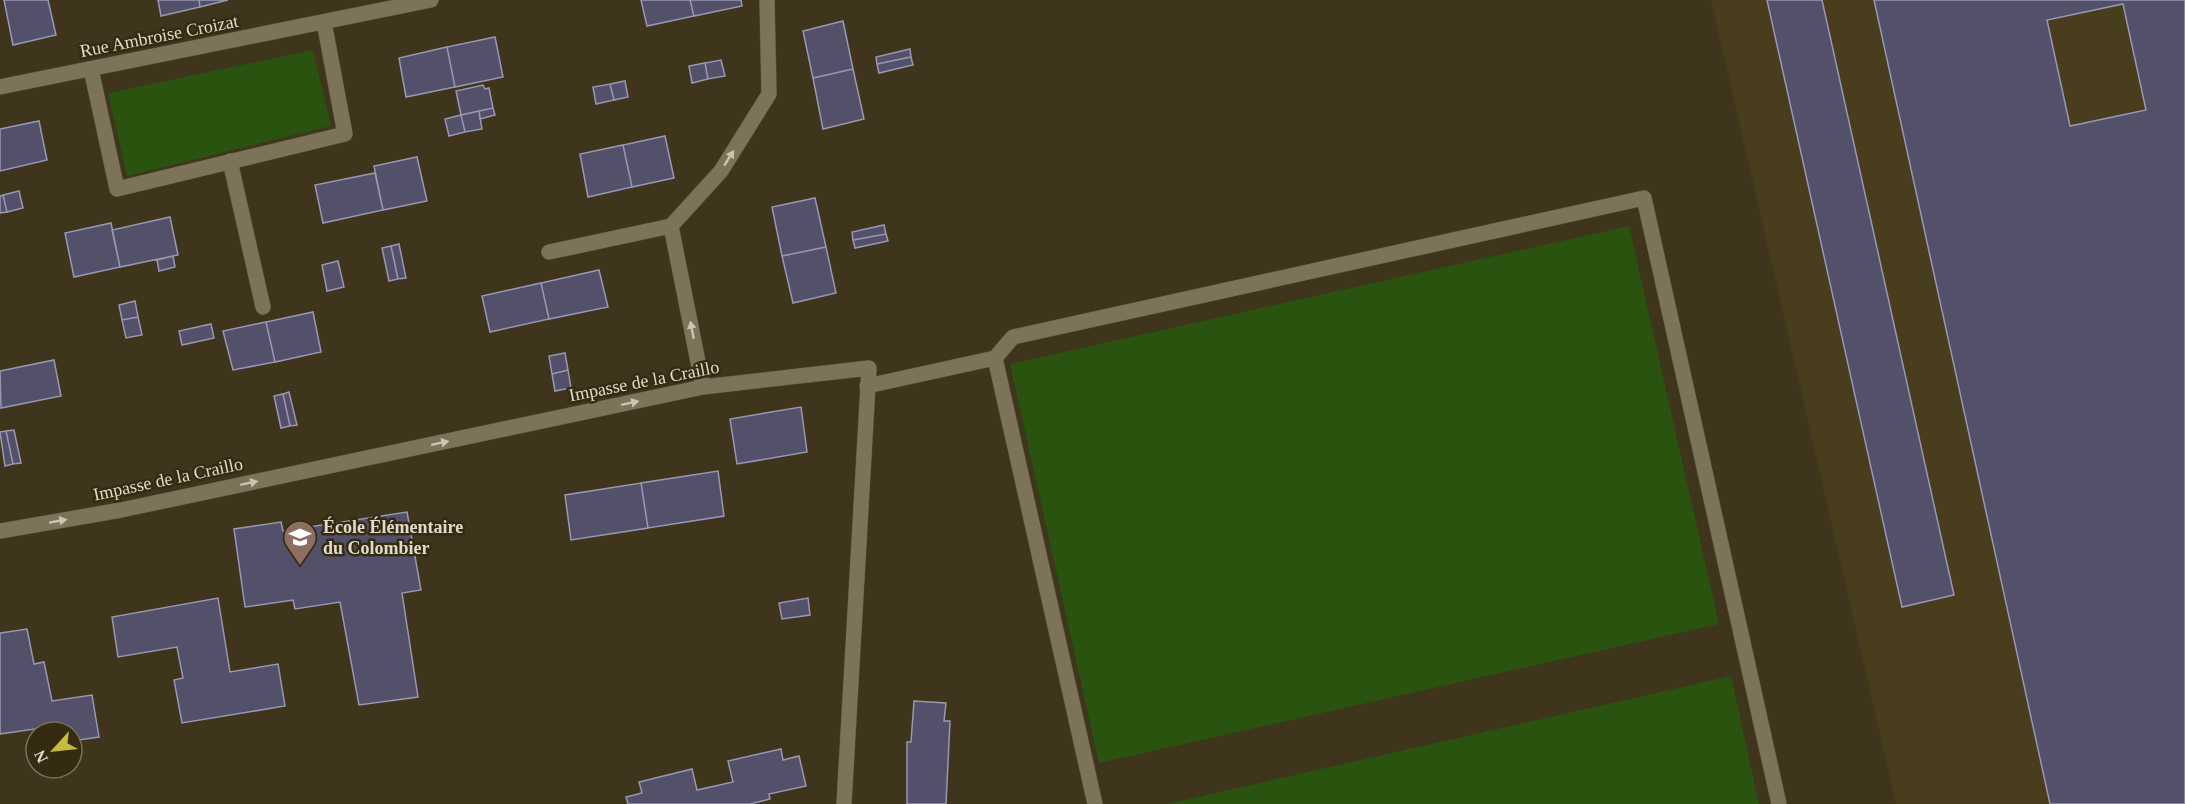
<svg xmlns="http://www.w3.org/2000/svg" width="2185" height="804" font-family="'Times New Roman',serif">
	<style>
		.built { fill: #483d1c }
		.green { fill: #29530f }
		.building { fill: #53506a; stroke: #9a97b3; stroke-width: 1.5; fill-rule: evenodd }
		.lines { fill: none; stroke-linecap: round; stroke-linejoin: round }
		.lane-casing { stroke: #59523c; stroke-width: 16 }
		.street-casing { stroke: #59523c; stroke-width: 16 }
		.lane { stroke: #7d7358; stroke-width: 15 }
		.street { stroke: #7d7358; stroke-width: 15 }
		.oneway { fill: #ccc5b4 }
		.labels { text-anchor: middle; stroke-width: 5; stroke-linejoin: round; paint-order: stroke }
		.street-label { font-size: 18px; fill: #e0dacb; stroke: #342b12 }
		.poi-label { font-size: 18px; font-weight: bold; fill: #e0dacb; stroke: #342b12; text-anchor: start }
	</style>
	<rect width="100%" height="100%" fill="#3e351c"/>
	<!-- built -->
	<path class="built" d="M 1711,0 L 2185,0 L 2185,804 L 1896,804 Z"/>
	<!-- green -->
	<path class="green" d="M 313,50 L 331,126 L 127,176 L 108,93 Z
		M 1629,226 L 1719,624 L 1099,763 L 1010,364 Z
		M 1731,676 L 1759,804 L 1167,804 Z"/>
	<!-- building -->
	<path class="building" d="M 4,0 L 48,0 L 56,35 L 13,45 Z
		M 158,0 L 199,0 L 200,7 L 161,16 Z
		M 199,0 L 228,0 L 200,7 Z
		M 641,0 L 690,0 L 694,16 L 647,26 Z
		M 690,0 L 741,0 L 742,6 L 694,16 Z
		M 1767,0 L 1822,0 L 1954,595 L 1902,607 Z
		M 1874,0 L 2185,0 L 2185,804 L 2050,804 ZM 2123,4 L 2146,110 L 2070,126 L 2047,20 Z
		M 843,21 L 853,69 L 813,78 L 803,31 Z
		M 495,37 L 503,77 L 455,87 L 447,47 Z
		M 447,47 L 455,87 L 406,97 L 399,58 Z
		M 910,49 L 911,57 L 877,64 L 876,57 Z
		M 911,57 L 913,65 L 879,73 L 877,64 Z
		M 721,60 L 725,76 L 708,79 L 705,63 Z
		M 705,63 L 708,79 L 692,83 L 689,66 Z
		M 853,69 L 864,119 L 823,129 L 813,78 Z
		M 625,81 L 628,97 L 614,100 L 610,84 Z
		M 610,84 L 614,100 L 596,104 L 593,87 Z
		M 483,85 L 485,89 L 489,88 L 493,108 L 461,115 L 456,91 Z
		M 493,108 L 495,115 L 480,119 L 479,111 Z
		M 479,111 L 482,129 L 465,132 L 461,115 Z
		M 461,115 L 465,132 L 449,136 L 445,119 Z
		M 39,121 L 47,160 L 0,171 L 0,129 Z
		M 665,136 L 674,178 L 632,187 L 623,145 Z
		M 623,145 L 632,187 L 588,197 L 580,154 Z
		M 417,157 L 427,201 L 383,210 L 374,166 Z
		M 375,173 L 383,210 L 323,223 L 315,185 Z
		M 19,191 L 23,208 L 7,212 L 3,195 Z
		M 3,195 L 7,212 L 0,213 L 0,196 Z
		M 815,198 L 826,247 L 782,256 L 772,207 Z
		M 170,217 L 178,255 L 120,267 L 112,230 Z
		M 111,223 L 120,267 L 74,277 L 65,233 Z
		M 884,225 L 886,234 L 853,240 L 852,232 Z
		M 886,234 L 888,241 L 855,248 L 853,240 Z
		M 399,244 L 406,278 L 398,279 L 391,246 Z
		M 391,246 L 398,279 L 389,281 L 382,248 Z
		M 826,247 L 836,293 L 793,303 L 782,256 Z
		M 173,256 L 175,267 L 159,271 L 157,260 Z
		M 338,261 L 344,287 L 327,291 L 322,265 Z
		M 599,270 L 608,307 L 549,319 L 541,283 Z
		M 541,283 L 549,319 L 490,332 L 482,296 Z
		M 135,301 L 138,317 L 122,320 L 119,305 Z
		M 313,312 L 321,352 L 275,362 L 266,322 Z
		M 138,317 L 142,335 L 126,338 L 122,320 Z
		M 266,322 L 275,362 L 233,370 L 223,331 Z
		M 211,324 L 214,338 L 182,345 L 179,331 Z
		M 565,353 L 568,370 L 552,374 L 549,356 Z
		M 54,360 L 61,396 L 1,408 L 0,371 Z
		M 568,370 L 571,388 L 555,391 L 552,374 Z
		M 289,392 L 297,425 L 290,426 L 283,394 Z
		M 283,394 L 290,426 L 281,428 L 274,396 Z
		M 801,407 L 807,452 L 737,464 L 730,419 Z
		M 14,430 L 21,463 L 13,464 L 6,431 Z
		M 6,431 L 13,464 L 5,466 L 0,432 Z
		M 718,471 L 724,516 L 648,528 L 641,483 Z
		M 641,483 L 648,528 L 571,540 L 565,495 Z
		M 407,512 L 421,590 L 402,593 L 418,697 L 359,705 L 340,602 L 295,609 L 293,600 L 245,607 L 234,529 L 281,522 L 283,531 Z
		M 218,598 L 230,672 L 278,664 L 285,706 L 182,723 L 174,680 L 183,678 L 177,647 L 118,657 L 112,617 Z
		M 808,598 L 810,615 L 782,619 L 779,603 Z
		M 27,629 L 34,664 L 44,662 L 52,701 L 92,695 L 99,737 L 72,741 L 72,732 L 56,732 L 55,726 L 0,734 L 0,633 Z
		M 914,701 L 946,703 L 944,721 L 950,721 L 946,804 L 907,804 L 907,742 L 911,742 Z
		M 781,749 L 783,760 L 799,756 L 806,786 L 769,794 L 770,799 L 750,804 L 628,804 L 626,797 L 642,793 L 639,782 L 692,769 L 697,790 L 733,782 L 728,761 Z"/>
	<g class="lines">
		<defs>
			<path id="lane" d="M 230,161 L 263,307
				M 995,358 L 1013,337 L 1644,198 L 1779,804
				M 867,386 L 995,358 L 1095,804"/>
			<path id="street" d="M 91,69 L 117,189 L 345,134 L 324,22
				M 0,87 L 431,0
				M 549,252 L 671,226
				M 703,387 L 671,226 L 721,171 L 769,94 L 767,0
				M 0,531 L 121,510 L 703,387 L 869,368 L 844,804"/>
		</defs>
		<!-- lane casing -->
		<use href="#lane" class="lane-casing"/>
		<!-- street casing -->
		<use href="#street" class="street-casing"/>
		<!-- lane -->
		<use href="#lane" class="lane"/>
		<!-- street -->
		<use href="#street" class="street"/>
	</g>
	<!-- one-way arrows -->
	<defs><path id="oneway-solid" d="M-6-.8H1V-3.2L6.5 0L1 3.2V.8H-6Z" transform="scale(1.5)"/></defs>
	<g class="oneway">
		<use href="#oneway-solid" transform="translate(729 158) rotate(-58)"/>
		<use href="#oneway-solid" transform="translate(692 330) rotate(-101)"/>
		<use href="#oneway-solid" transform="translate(630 403) rotate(-12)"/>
		<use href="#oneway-solid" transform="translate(440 443) rotate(-12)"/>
		<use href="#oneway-solid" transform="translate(249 483) rotate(-12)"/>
		<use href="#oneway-solid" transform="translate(58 521) rotate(-10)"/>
	</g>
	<!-- icons -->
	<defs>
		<symbol id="school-pin" viewBox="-11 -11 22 30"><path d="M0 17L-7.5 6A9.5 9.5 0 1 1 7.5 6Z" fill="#8d6e63" stroke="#342b12"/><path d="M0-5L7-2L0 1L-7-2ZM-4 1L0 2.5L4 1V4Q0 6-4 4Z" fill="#fff"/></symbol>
	</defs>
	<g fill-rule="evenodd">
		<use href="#school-pin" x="281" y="518" width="38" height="52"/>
	</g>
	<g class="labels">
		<!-- street labels -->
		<g class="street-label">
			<text transform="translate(159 36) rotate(-11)" y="6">Rue Ambroise Croizat</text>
			<text transform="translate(644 381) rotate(-11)" y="6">Impasse de la Craillo</text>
			<text transform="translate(168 479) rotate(-12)" y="6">Impasse de la Craillo</text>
		</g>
		<!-- poi labels -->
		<g class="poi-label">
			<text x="323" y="533">École Élémentaire<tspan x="323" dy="21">du Colombier</tspan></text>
		</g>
	</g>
	<!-- north arrow -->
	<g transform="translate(54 750) rotate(243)"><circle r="28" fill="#342b12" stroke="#79715c" stroke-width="1.5"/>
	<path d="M0-4.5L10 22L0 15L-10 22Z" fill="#c5bc3d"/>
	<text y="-9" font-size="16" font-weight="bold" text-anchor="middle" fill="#e0dacb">N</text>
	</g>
</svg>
